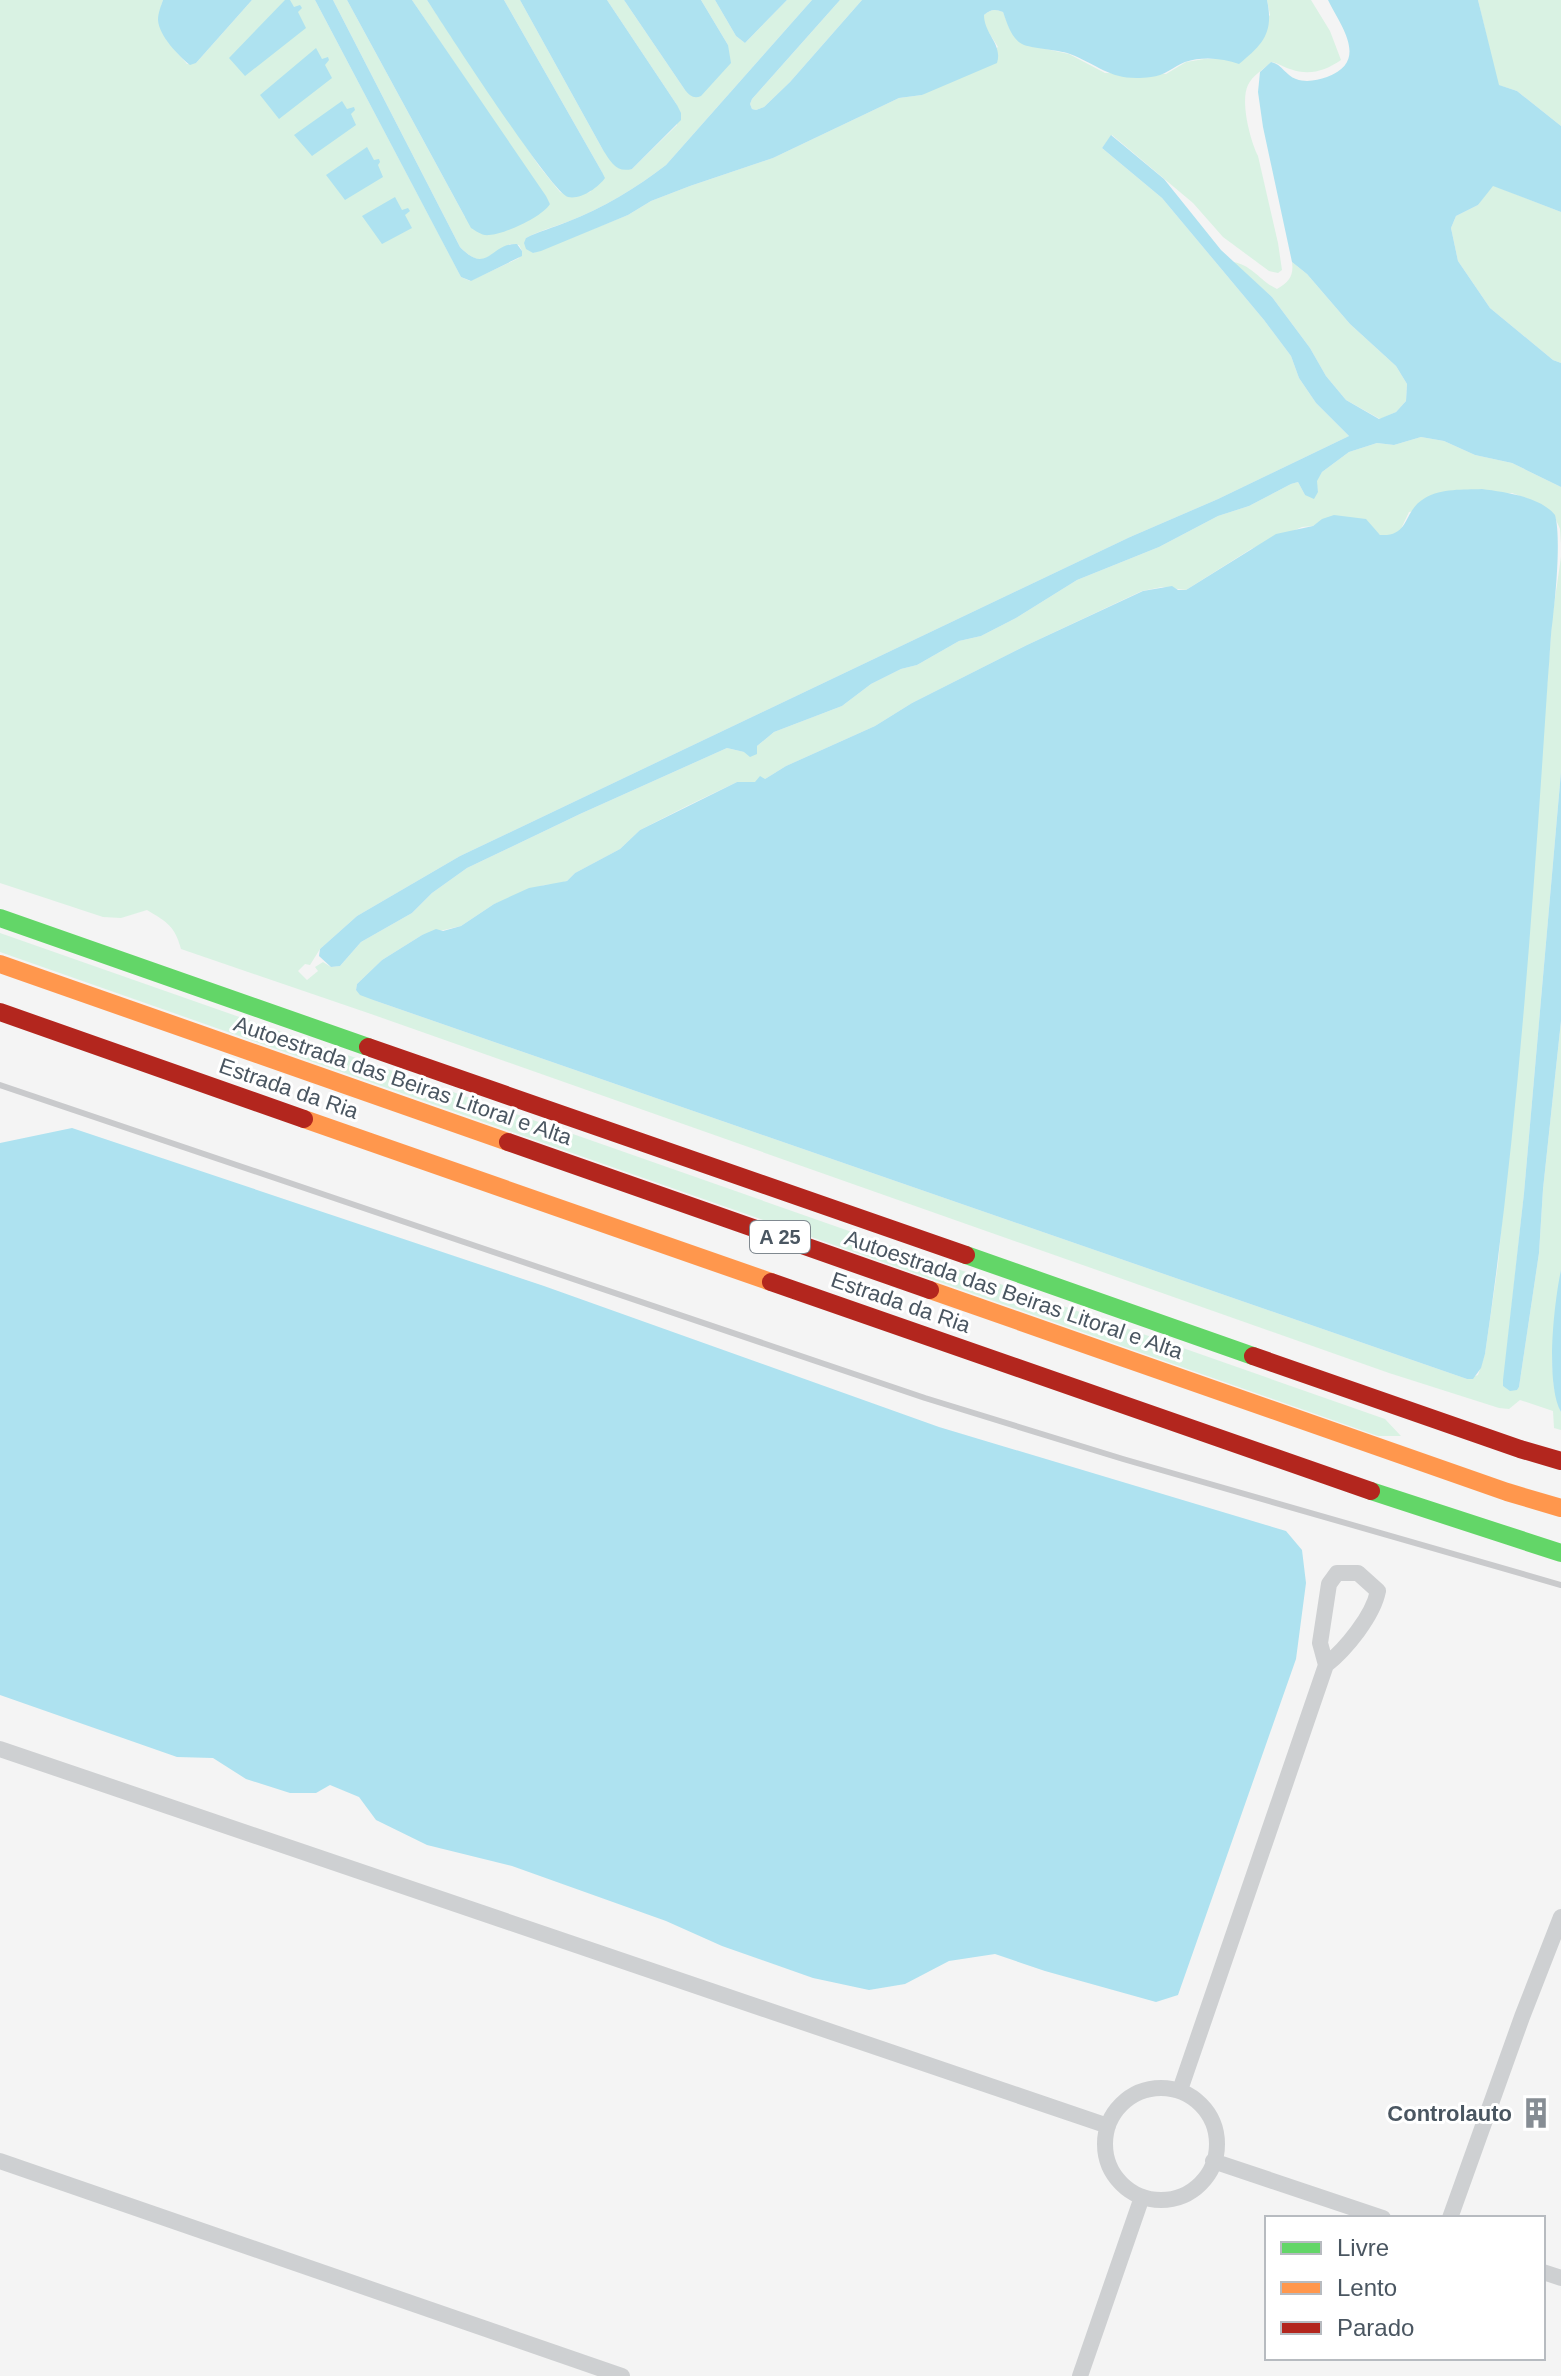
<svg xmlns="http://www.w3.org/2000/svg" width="1561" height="2376" font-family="Helvetica,sans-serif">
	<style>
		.green { fill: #d9f2e3 }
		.water { fill: #aee2f0 }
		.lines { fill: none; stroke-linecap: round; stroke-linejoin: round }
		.street { stroke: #ced0d2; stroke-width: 16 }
		.fast { stroke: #63d668; stroke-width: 18 }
		.slow { stroke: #ff974d; stroke-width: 18 }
		.jam { stroke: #b3261e; stroke-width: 18 }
		.rail { stroke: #c9cacc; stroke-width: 6 }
		.labels { text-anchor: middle; stroke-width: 6; stroke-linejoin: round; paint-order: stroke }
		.shield { fill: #fff; stroke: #808990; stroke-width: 2 }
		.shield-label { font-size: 20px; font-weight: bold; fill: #4a5661 }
		.street-label { font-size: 22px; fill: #4a5661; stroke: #fff }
		.poi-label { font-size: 22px; font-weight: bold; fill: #4a5661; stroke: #fff; text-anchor: end }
	</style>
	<rect width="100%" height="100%" fill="#f4f4f4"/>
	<!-- green -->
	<path class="green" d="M 0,0 L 163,0 C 153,30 169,43 187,64 L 196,63 L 252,0 L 315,0 L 457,269 L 461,277 L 470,281 L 519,258 L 522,251 L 519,245 L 510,244 C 488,257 481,269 460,247 L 333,0 L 347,0 L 465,217 L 550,204 L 412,0 L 427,0 L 539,166 L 560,192 L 571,197 L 590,192 L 602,172 L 504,0 L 520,0 L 603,150 L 632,169 L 677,125 L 677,105 L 607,0 L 624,0 L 685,90 L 728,45 L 701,0 L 715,0 L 736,36 L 745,43 L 787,0 L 812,0 L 666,165 C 636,188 603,208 567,222 C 553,227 539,231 526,238 L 533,253 L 628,215 L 651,201 L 690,186 L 773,158 L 899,98 L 922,95 L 998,47 L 984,25 L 984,15 C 991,9 995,9 1003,12 L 1009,27 L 1032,46 L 1069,54 L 1105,73 L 1166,74 L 1186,62 L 1204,59 L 1226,59 L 1270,15 L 1267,0 L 1311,0 L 1330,31 L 1341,60 C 1325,71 1309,76 1290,69 C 1283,67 1279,63 1271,62 C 1264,69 1252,76 1248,85 C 1240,101 1250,140 1258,156 L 1278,243 L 1282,270 L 1278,273 L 1269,271 L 1223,237 L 1193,203 L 1112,135 L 1102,148 L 1162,198 L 1264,320 L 1291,356 L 1299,378 L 1316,403 L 1349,436 L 1218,499 L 1130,537 L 460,856 L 357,916 L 320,949 L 310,965 L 305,964 L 298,971 L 307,980 L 318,971 L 315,967 L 323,962 L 331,967 L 340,966 L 361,942 L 412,913 L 432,893 L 467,868 L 580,814 L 727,748 L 744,752 L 757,746 L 774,732 L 842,706 L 871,684 L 901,669 L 917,665 L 959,641 L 981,636 L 1016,618 L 1077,580 L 1159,547 L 1218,516 L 1249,506 L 1291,484 L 1298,482 L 1305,495 L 1318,492 L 1316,481 L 1322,472 L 1349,452 L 1377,443 L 1394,445 L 1421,437 L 1444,441 L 1475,455 L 1512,463 L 1561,487 L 1561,544 L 1560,529 L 1554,515 L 1536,502 L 1512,493 L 1409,512 L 1400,531 L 1392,535 L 1380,535 L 1373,529 L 1323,519 L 1313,526 L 1302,527 L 1251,549 L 1186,590 L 1162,587 L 1142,591 L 1027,645 L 912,703 L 875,726 L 786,766 L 765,779 L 755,783 L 737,782 L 687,806 L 640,830 L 620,849 L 575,873 L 567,881 L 557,884 L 544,885 L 494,904 L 461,926 L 422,935 L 382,960 L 357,984 L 356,990 L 376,1001 L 1467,1379 L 1478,1375 L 1485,1354 L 1498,1264 L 1525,979 L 1552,619 L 1561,557 L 1561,772 L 1524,1193 L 1503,1386 L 1517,1390 L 1519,1387 L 1539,1253 L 1543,1189 L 1561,1021 L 1561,1270 L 1552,1360 L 1554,1388 L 1561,1412 L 1561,1430 L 1554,1428 L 1553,1411 L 1520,1400 L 1509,1409 L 1499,1408 L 1389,1373 L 371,1014 L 181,949 C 175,926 167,922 147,910 L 121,918 L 103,917 L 0,883 Z
		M 840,0 L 862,0 L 790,82 L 764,107 L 756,110 L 752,109 L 750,104 L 752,99 Z
		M 1478,0 L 1561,0 L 1561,126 L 1517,91 L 1498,85 Z
		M 1492,185 L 1561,212 L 1561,363 L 1553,360 L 1490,308 L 1458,261 L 1451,228 L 1456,216 L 1478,205 Z
		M 1233,262 C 1252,265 1260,281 1277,289 C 1289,282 1294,276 1292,262 L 1307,274 L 1350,324 L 1396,366 L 1407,384 L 1406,401 L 1396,412 L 1380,419 L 1346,400 L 1326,376 L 1310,348 L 1272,297 Z
		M 0,933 L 1385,1419 L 1401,1436 L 1378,1436 L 0,952 Z"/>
	<!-- water -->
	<path class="water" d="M 163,0 L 252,0 L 196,63 L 190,65 C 179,56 159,36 158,20 C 158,13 161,6 163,0 Z
		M 285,0 L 290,0 L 294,7 L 300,5 L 302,8 L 298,12 L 306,28 L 245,76 L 229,58 Z
		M 315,0 L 333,0 L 460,247 C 488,276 490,243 517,244 L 522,251 L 522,256 L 471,281 L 461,277 Z
		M 347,0 L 412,0 L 546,196 L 550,204 C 542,217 505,234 489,235 C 482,236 476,231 471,228 Z
		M 427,0 L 504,0 L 602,172 L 605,178 C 598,188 580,200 568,197 C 551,192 444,26 427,0 Z
		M 520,0 L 607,0 L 677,105 L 681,113 L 681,120 L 632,169 C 616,173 611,162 603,150 Z
		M 624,0 L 701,0 L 728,45 L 731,63 L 701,96 C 694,99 690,96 685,90 Z
		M 715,0 L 787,0 L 745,43 L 736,36 Z
		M 812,0 L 840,0 L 752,99 L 750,104 L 752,109 L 756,110 L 764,107 L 790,82 L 862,0 L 1267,0 C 1274,33 1263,44 1239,64 C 1223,58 1202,56 1185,62 C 1173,67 1164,76 1151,77 C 1111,82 1103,67 1070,54 C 1056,49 1032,49 1022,44 C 1011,38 1007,23 1003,12 C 995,9 991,9 984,15 C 984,34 1003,44 997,63 L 922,95 L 899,98 L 773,158 L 690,186 L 651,201 L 628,215 L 541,251 L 533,253 L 526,249 L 524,243 L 526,238 C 539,231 553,228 567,222 C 603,208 636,188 666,165 Z
		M 1328,0 L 1478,0 L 1499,85 L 1517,91 L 1561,126 L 1561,212 L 1493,186 L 1478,205 L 1456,216 L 1451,228 L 1458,261 L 1490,308 L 1553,360 L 1561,363 L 1561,487 L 1512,463 L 1475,455 L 1444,441 L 1421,437 L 1394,445 L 1377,443 L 1349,452 L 1322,472 L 1317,481 L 1318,492 L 1314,499 L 1305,495 L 1298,482 L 1291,484 L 1249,506 L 1218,516 L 1159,547 L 1077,580 L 1016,618 L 981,636 L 959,641 L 917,665 L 901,669 L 871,684 L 842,706 L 774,732 L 757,746 L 757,754 L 750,757 L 744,752 L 727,748 L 580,814 L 467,868 L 432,893 L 412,913 L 361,942 L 340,966 L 331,967 L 319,956 L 320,949 L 357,916 L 460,856 L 1130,537 L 1218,499 L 1349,436 L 1316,403 L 1299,378 L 1291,356 L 1264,320 L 1162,198 L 1102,148 L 1111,135 L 1164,179 L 1221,250 L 1272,297 L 1310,348 L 1326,376 L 1346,400 L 1379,419 L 1396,412 L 1406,401 L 1407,384 L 1396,366 L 1350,324 L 1307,274 L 1292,262 L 1263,127 L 1258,92 L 1260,72 L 1271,62 C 1282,64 1286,76 1296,79 C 1307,83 1317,80 1327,77 C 1369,61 1342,28 1328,0 Z
		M 316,48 L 322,59 L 328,57 L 329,60 L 325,65 L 332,78 L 279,119 L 260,95 Z
		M 342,101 L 347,109 L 354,107 L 355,110 L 351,114 L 356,125 L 312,156 L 294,135 Z
		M 367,147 L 374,160 L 379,159 L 380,162 L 378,165 L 383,177 L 345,200 L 326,175 Z
		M 395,197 L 402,210 L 408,208 L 410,211 L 405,215 L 412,228 L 382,244 L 362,216 Z
		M 1482,489 C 1503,492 1540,496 1555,515 C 1561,536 1556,592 1553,617 C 1550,637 1550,657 1548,677 C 1533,903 1518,1130 1485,1354 L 1481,1368 L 1473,1379 L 1467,1379 L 376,1001 L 360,995 L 356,990 L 357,984 L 382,960 L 422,935 L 436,929 L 443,931 L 461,926 L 494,904 L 529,888 L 567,881 L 575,873 L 620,849 L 640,830 L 737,782 L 755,782 L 760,776 L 765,779 L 786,766 L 875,726 L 912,703 L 1027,645 L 1143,591 L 1172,586 L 1178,590 L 1186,590 L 1276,534 L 1313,526 L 1322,519 L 1334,515 L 1366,519 L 1380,535 C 1411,537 1402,511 1425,498 C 1442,488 1463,490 1482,489 Z
		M 1561,772 L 1561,1021 L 1543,1189 L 1539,1253 L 1519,1387 L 1517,1390 L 1510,1391 L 1503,1386 L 1503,1380 L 1524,1193 Z
		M 72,1128 L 544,1286 L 939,1427 L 1286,1531 L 1302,1550 L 1306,1583 L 1296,1659 L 1178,1995 L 1156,2002 L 1045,1971 L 995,1954 L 949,1961 L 905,1984 L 869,1990 L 813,1978 L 722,1946 L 666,1921 L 512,1866 L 427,1845 L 376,1820 L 359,1797 L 330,1785 L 316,1793 L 290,1793 L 246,1779 L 213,1758 L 177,1757 L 0,1695 L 0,1143 Z
		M 1561,1270 L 1561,1412 C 1545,1383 1554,1303 1561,1270 Z"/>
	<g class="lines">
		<!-- street -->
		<path class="street" d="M 0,1749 L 1108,2126
			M1105 2144a56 56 0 1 1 112 0a56 56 0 1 1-112 0Z
			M 1180,2090 L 1326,1665 C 1346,1649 1373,1616 1378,1591 L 1358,1573 L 1337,1573 L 1329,1584 L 1320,1643 L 1326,1665
			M 0,2161 L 622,2376
			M 1213,2161 L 1383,2218
			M 1450,2218 L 1522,2017 L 1561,1917
			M 1543,2272 L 1561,2278
			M 1080,2376 L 1142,2197"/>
		<!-- fast -->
		<path class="fast" d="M 0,918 L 368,1047
			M 966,1255 L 1253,1356
			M 1371,1491 L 1561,1553"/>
		<!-- slow -->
		<path class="slow" d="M 0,964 L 508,1142
			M 304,1119 L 771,1282
			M 930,1290 L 1507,1492 L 1561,1508"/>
		<!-- jam -->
		<path class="jam" d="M 0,1012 L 304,1119
			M 368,1047 L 966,1255
			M 508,1142 L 930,1290
			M 771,1282 L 1371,1491
			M 1253,1356 L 1520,1449 L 1561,1461"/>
		<!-- rail -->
		<path class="rail" d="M 0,1085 L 925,1398 L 1123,1459 L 1561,1585"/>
	</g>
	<!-- icons -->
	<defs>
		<symbol id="building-bare" viewBox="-9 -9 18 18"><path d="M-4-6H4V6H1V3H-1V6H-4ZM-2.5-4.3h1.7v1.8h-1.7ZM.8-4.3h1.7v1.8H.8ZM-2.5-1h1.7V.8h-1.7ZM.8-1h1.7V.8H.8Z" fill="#868d94" stroke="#fff" stroke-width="2.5" paint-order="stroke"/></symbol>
	</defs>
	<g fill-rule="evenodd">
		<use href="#building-bare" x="1514" y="2091" width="44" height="44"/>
	</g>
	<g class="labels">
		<!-- shield labels -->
		<rect class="shield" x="750" y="1221" width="60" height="32" rx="6"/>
		<g class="shield-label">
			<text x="780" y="1244">A 25</text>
		</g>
		<!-- street labels -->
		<g class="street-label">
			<text transform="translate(403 1080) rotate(19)" y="8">Autoestrada das Beiras Litoral e Alta</text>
			<text transform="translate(289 1088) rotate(19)" y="8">Estrada da Ria</text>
			<text transform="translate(1014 1294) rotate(19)" y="8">Autoestrada das Beiras Litoral e Alta</text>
			<text transform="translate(901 1302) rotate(19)" y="8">Estrada da Ria</text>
		</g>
		<!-- poi labels -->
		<g class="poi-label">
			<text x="1512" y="2121">Controlauto</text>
		</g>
	</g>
	<!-- legend -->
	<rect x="1265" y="2216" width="280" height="144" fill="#ffffff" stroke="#b7bbc0" stroke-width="2"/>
	<rect x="1281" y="2242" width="40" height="12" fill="#63d668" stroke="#b7bbc0" stroke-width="2"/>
	<text x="1337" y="2256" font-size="24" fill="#4a5661">Livre</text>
	<rect x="1281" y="2282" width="40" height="12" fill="#ff974d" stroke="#b7bbc0" stroke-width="2"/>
	<text x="1337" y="2296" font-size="24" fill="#4a5661">Lento</text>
	<rect x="1281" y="2322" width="40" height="12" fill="#b3261e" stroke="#b7bbc0" stroke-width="2"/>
	<text x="1337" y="2336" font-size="24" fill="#4a5661">Parado</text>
</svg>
